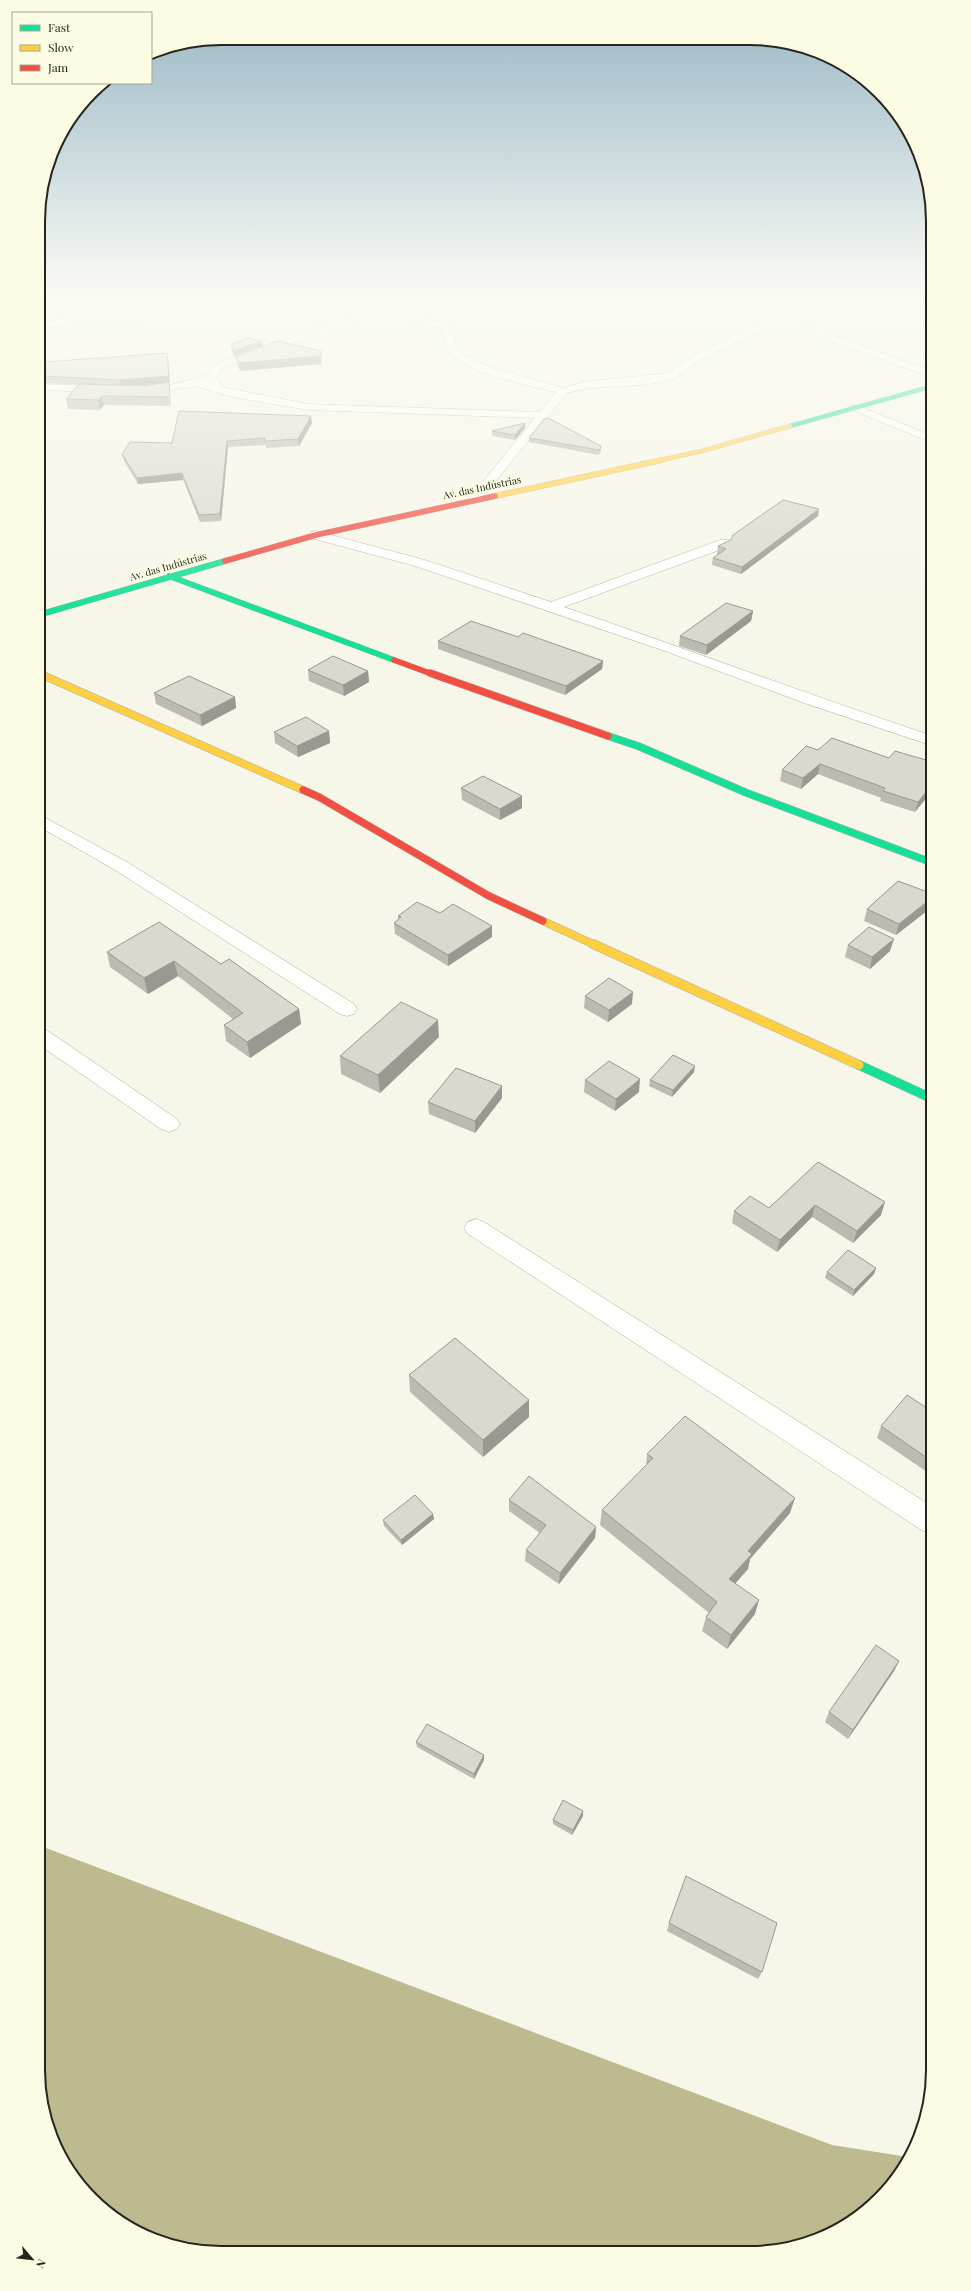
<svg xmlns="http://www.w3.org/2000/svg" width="971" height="2291" font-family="'Playfair Display',serif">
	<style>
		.water { fill: #bdba8f }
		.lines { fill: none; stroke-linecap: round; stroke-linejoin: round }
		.street-casing { stroke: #afaea5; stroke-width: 1 }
		.fast-far3-casing { stroke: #afaea5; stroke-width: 4.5 }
		.fast-far2-casing { stroke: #afaea5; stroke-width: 6 }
		.fast-far1-casing { stroke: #afaea5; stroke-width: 8 }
		.fast-casing { stroke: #afaea5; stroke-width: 10 }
		.slow-far3-casing { stroke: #afaea5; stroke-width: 4.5 }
		.slow-far2-casing { stroke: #afaea5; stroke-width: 6 }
		.slow-far1-casing { stroke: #afaea5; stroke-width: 8 }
		.slow-casing { stroke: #afaea5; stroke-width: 10 }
		.jam-far1-casing { stroke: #afaea5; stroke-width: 6 }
		.jam-casing { stroke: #afaea5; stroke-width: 8 }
		.street { fill: #fefefc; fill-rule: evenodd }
		.fast-far3 { stroke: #16e098; stroke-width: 4 }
		.fast-far2 { stroke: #16e098; stroke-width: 5.5 }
		.fast-far1 { stroke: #16e098; stroke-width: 7 }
		.fast { stroke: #16e098; stroke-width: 9 }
		.slow-far3 { stroke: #ffcf43; stroke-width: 4 }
		.slow-far2 { stroke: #ffcf43; stroke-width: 5.5 }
		.slow-far1 { stroke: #ffcf43; stroke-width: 7 }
		.slow { stroke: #ffcf43; stroke-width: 9 }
		.jam-far1 { stroke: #f24e42; stroke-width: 5.5 }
		.jam { stroke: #f24e42; stroke-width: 7 }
		.wall { fill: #bbbbb2; fill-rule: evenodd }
		.shaded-wall { fill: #999891 }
		.building { fill: #dad9cf; stroke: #999891 }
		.labels { text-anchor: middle; stroke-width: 4; stroke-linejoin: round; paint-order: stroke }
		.far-street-label { font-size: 10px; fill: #26251d; stroke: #fcfbe3 }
		.rim { fill: none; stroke: #26251d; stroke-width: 2 }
	</style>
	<rect width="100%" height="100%" fill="#f6f6e9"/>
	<!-- water -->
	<path class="water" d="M 38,1845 L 832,2145 L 908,2157 L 895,2182 L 851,2222 L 797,2247 L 750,2253 L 186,2250 L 140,2234 L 100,2207 L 63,2162 L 44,2117 L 38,2070 Z"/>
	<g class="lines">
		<defs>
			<path id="street" d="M 215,293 L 230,293 L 127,323 L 93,320 L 38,329 L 38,323 L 93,314 L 127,317 Z
				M 316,293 L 331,293 L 381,306 L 418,293 L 432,293 L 391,309 L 450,325 L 458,350 L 466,356 L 493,368 L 563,388 L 584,382 L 667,373 L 691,357 L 738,334 L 791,313 L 733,293 L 747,293 L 800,310 L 870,293 L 885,293 L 790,320 L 933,371 L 933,378 L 781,323 C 754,334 727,346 701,360 C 691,365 683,375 672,379 C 639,390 601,383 567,393 L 479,502 L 471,502 L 469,499 L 471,496 L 535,418 L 308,410 L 232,397 L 195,386 L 148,394 L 139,394 L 134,391 C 138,386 148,387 155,387 C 173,385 190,380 208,375 L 212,367 L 220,362 L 371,310 ZM 381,312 L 443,329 C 444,338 444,345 449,352 C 465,373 530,386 556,392 L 540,412 L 308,404 L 222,387 L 217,377 L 220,371 L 228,366 Z
				M 38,384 L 105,386 L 110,389 L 105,392 L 38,390 Z
				M 856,405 L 933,436 L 933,443 L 852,410 L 852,406 Z
				M 316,531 L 425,560 L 551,602 L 720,540 L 730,540 L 731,543 L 730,546 L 564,607 C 687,649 809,695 933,736 L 933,746 L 807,704 L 665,651 L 415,566 L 311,538 L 310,535 L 311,532 Z
				M 38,814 L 127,862 L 354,1004 L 357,1009 L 354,1014 L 347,1016 L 340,1014 L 115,870 L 38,826 Z
				M 38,1027 L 45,1029 L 177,1119 L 180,1124 L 177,1129 L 169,1132 L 161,1129 L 38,1044 Z
				M 476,1219 L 484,1222 L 933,1507 L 933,1534 L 923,1531 L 468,1234 L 464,1228 L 468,1222 Z"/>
			<path id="fast-far3" d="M 790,426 L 933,386"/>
			<path id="fast-far2" d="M 169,576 L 394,660
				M 38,615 L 225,561"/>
			<path id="fast-far1" d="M 608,736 L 638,746 L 747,793 L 933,863"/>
			<path id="fast" d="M 859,1065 L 933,1099"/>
			<path id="slow-far3" d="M 657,461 L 702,451 L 790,426"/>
			<path id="slow-far2" d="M 495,496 L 662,460
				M 38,673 L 39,674"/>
			<path id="slow-far1" d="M 38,673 L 303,790
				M 543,921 L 595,945"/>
			<path id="slow" d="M 593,944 L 859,1065"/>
			<path id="jam-far1" d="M 225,561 L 316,535 L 495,496
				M 394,660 L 432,674"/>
			<path id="jam" d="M 430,673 L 608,736
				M 303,790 L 319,797 L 489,896 L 543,921"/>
		</defs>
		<!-- street casing -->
		<use href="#street" class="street-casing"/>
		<!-- fast-far3 casing -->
		<use href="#fast-far3" class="fast-far3-casing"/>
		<!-- fast-far2 casing -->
		<use href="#fast-far2" class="fast-far2-casing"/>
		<!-- fast-far1 casing -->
		<use href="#fast-far1" class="fast-far1-casing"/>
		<!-- fast casing -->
		<use href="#fast" class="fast-casing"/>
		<!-- slow-far3 casing -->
		<use href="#slow-far3" class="slow-far3-casing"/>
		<!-- slow-far2 casing -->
		<use href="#slow-far2" class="slow-far2-casing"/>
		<!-- slow-far1 casing -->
		<use href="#slow-far1" class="slow-far1-casing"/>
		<!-- slow casing -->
		<use href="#slow" class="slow-casing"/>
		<!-- jam-far1 casing -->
		<use href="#jam-far1" class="jam-far1-casing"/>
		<!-- jam casing -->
		<use href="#jam" class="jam-casing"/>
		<!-- street -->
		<use href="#street" class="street"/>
		<!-- fast-far3 -->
		<use href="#fast-far3" class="fast-far3"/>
		<!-- fast-far2 -->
		<use href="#fast-far2" class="fast-far2"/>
		<!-- fast-far1 -->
		<use href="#fast-far1" class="fast-far1"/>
		<!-- fast -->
		<use href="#fast" class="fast"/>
		<!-- slow-far3 -->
		<use href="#slow-far3" class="slow-far3"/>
		<!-- slow-far2 -->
		<use href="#slow-far2" class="slow-far2"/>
		<!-- slow-far1 -->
		<use href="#slow-far1" class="slow-far1"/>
		<!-- slow -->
		<use href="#slow" class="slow"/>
		<!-- jam-far1 -->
		<use href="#jam-far1" class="jam-far1"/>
		<!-- jam -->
		<use href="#jam" class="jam"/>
	</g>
	<!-- wall -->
	<path class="wall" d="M 231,345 L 263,346 L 234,356 L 231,349 Z
		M 167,353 L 168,360 L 170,383 L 169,383 L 171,406 L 104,405 L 100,410 L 68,409 L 66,399 L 79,385 L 46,383 L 45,376 ZM 159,384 L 144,386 L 132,386 Z
		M 236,356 L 322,359 L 321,364 L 240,371 L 237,364 Z
		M 544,419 L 601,451 L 599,455 L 529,442 L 529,438 Z
		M 312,423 L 299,446 L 266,448 L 266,445 L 228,447 L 221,521 L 200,522 L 183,480 L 138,484 L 124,461 L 122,454 L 172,443 Z
		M 525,428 L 515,440 L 492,436 L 492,431 Z
		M 818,516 L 741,574 L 712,565 L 713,558 L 719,554 L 717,554 L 718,546 L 731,540 Z
		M 753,611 L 751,621 L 706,655 L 679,646 L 680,636 Z
		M 518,637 L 603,661 L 602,669 L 565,695 L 438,649 L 438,641 Z
		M 308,670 L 368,671 L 369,682 L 344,696 L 309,681 Z
		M 154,693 L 235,697 L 236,708 L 202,726 L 156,704 Z
		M 329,731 L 330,743 L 298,757 L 275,743 L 274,732 Z
		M 818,750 L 889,758 L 933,762 L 915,812 L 880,801 L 881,798 L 818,774 L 801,789 L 780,781 L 782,770 Z
		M 461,788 L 522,796 L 522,808 L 500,820 L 462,800 Z
		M 932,907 L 896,935 L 864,921 L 867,909 Z
		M 440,913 L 492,926 L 492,937 L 448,966 L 395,934 L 394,923 L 398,920 L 398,916 Z
		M 848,945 L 890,951 L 870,969 L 845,957 Z
		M 107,952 L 221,964 L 299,1009 L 301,1024 L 250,1058 L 226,1041 L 224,1025 L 233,1019 L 178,976 L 148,994 L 110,967 Z
		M 585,996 L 632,1004 L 608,1022 L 584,1008 Z
		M 439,1037 L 380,1093 L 341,1074 L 340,1056 Z
		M 694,1072 L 672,1097 L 649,1086 L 650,1080 Z
		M 585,1080 L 639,1092 L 615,1111 L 584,1092 Z
		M 502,1086 L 502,1098 L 475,1133 L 429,1114 L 428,1102 Z
		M 818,1162 L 881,1215 L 853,1243 L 812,1217 L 777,1252 L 732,1223 L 734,1211 L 769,1208 Z
		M 876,1268 L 874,1274 L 853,1296 L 825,1278 L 827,1272 Z
		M 409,1375 L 529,1400 L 529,1417 L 483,1457 L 410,1392 Z
		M 933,1412 L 933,1476 L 877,1438 L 881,1426 Z
		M 647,1454 L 790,1513 L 750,1559 L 748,1569 L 735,1583 L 755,1614 L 727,1649 L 702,1631 L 706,1617 L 709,1613 L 600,1525 L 602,1510 L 646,1466 Z
		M 509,1500 L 596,1527 L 595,1538 L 559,1584 L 525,1561 L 526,1550 L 540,1533 L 509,1511 Z
		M 433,1514 L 434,1519 L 402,1545 L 384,1526 L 383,1520 Z
		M 899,1661 L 894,1671 L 848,1739 L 825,1722 L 829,1712 Z
		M 416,1742 L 484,1755 L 484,1760 L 474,1779 L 417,1747 Z
		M 583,1816 L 572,1835 L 553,1824 L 553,1820 Z
		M 669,1923 L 762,1972 L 758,1979 L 667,1931 Z"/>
	<!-- shaded-wall -->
	<path class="shaded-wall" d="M 262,341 L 263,346 L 234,356 L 233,351 Z
		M 321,351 L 321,364 L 240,371 L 239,363 Z
		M 167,353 L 168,360 L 170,383 L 169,383 L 171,406 L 169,383 L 120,387 L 119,380 Z
		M 102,396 L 104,405 L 100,410 L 98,400 Z
		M 311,416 L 312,423 L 299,446 L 298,439 Z
		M 525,423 L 525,428 L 515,440 L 515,435 Z
		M 227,441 L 228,447 L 221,521 L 220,514 Z
		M 182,473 L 183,480 L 138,484 L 137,478 Z
		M 819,509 L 818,516 L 741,574 L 742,567 Z
		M 753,611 L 751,621 L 706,655 L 707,645 Z
		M 603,661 L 602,669 L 565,695 L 566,686 Z
		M 368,671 L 369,682 L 344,696 L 343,685 Z
		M 235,697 L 236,708 L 202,726 L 200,715 Z
		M 329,731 L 330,743 L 298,757 L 297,746 Z
		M 820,764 L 818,774 L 801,789 L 803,778 Z
		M 933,783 L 933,790 L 915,812 L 918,802 Z
		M 522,796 L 522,808 L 500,820 L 500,809 Z
		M 933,897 L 933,904 L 932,907 L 896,935 L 899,924 Z
		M 492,926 L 492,937 L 448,966 L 448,955 Z
		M 894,939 L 890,951 L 870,969 L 872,957 Z
		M 174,961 L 178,976 L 148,994 L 144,978 Z
		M 633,992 L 632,1004 L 608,1022 L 609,1010 Z
		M 299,1009 L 301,1024 L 250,1058 L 247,1042 Z
		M 438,1020 L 439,1037 L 380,1093 L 378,1075 Z
		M 695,1066 L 694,1072 L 672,1097 L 673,1090 Z
		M 640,1079 L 639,1092 L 615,1111 L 616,1099 Z
		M 502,1086 L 502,1098 L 475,1133 L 475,1121 Z
		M 885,1202 L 881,1215 L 853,1243 L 857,1231 Z
		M 815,1205 L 812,1217 L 777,1252 L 780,1240 Z
		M 876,1268 L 874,1274 L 853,1296 L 854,1290 Z
		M 529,1400 L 529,1417 L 483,1457 L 483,1440 Z
		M 795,1498 L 790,1513 L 750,1559 L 748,1569 L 726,1594 L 729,1579 L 748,1551 Z
		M 433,1514 L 434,1519 L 402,1545 L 401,1540 Z
		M 596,1527 L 595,1538 L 559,1584 L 560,1573 Z
		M 759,1600 L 755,1614 L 727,1649 L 731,1635 Z
		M 899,1661 L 894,1671 L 848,1739 L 853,1730 Z
		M 484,1755 L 484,1760 L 474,1779 L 474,1774 Z
		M 583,1811 L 583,1816 L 572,1835 L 573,1830 Z"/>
	<!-- building -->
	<path class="building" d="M 248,338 L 262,341 L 233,351 L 231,345 Z
		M 278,341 L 321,351 L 321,356 L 239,363 L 236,356 Z
		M 167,353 L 169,376 L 119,380 L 45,376 L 44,362 Z
		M 169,382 L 170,397 L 102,396 L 98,400 L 66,399 L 79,384 L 144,386 Z
		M 179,411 L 311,416 L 298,439 L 265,441 L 265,438 L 227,441 L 220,514 L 199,515 L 182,473 L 137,478 L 122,454 L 130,442 L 172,443 Z
		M 548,418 L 601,446 L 600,450 L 529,438 L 544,419 Z
		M 525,423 L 515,435 L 492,431 Z
		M 783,500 L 819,509 L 742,567 L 713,558 L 726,549 L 718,546 L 731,540 L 733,535 Z
		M 726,603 L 753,611 L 707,645 L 680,636 Z
		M 471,621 L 518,637 L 523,633 L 603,661 L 566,686 L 438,641 Z
		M 333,656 L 368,671 L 343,685 L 308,670 Z
		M 189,676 L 235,697 L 200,715 L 154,693 Z
		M 306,717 L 329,731 L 297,746 L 274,732 Z
		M 832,738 L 889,758 L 895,751 L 933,762 L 933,783 L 918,802 L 883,791 L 885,788 L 820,764 L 803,778 L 782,770 L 806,746 L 818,750 Z
		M 483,776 L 522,796 L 500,809 L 461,788 Z
		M 898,881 L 933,894 L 933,897 L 899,924 L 867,909 Z
		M 417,902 L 440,913 L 453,904 L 492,926 L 448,955 L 394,923 L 401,917 L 398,916 Z
		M 159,922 L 221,964 L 229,959 L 299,1009 L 247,1042 L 224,1025 L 243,1013 L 174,961 L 144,978 L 107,952 Z
		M 869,927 L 894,939 L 872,957 L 848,945 Z
		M 609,978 L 633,992 L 609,1010 L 585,996 Z
		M 401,1002 L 438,1020 L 378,1075 L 340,1056 Z
		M 673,1055 L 695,1066 L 673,1090 L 650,1080 Z
		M 609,1061 L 640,1079 L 616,1099 L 585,1080 Z
		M 456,1068 L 502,1086 L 475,1121 L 428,1102 Z
		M 818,1162 L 885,1202 L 857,1231 L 815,1205 L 780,1240 L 734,1211 L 750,1196 L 769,1208 Z
		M 848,1250 L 876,1268 L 854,1290 L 827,1272 Z
		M 455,1338 L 529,1400 L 483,1440 L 409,1375 Z
		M 907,1395 L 933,1412 L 933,1462 L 881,1426 Z
		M 685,1416 L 795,1498 L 748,1551 L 752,1554 L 729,1579 L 759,1600 L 731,1635 L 706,1617 L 717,1602 L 602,1510 L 653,1458 L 647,1454 Z
		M 529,1476 L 596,1527 L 560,1573 L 526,1550 L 546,1525 L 509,1500 Z
		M 415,1495 L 433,1514 L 401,1540 L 383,1520 Z
		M 876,1645 L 899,1661 L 853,1730 L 829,1712 Z
		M 427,1724 L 484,1755 L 474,1774 L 416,1742 Z
		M 563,1800 L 583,1811 L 573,1830 L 553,1820 Z
		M 686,1876 L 777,1923 L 762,1972 L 669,1923 Z"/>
	<!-- sky -->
	<linearGradient id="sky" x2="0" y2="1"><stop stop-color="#97b6c4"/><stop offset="0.48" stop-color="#fbfbf5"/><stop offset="1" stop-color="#fbfbf5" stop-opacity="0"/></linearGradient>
	<rect width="971" height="614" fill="url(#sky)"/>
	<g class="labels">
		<!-- far-street labels -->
		<g class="far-street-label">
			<text transform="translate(482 487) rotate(-12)" y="4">Av. das Indústrias</text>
			<text transform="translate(168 566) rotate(-16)" y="4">Av. das Indústrias</text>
		</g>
	</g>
	<!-- crop -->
	<path d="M0 0H971V2291H0ZM221 45H750A176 176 0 0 1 926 221V2070A176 176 0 0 1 750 2246H221A176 176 0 0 1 45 2070V221A176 176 0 0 1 221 45Z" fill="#fcfbe3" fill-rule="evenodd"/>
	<path class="rim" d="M221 45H750A176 176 0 0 1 926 221V2070A176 176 0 0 1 750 2246H221A176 176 0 0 1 45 2070V221A176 176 0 0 1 221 45Z"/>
	<!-- legend -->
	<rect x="12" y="12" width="140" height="72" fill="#fcfbe3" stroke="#a6a594"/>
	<rect x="20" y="25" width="20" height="6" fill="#16e098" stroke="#a6a594"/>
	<text x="48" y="32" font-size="12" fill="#26251d">Fast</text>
	<rect x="20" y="45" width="20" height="6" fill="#ffcf43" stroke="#a6a594"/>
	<text x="48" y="52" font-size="12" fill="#26251d">Slow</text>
	<rect x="20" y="65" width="20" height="6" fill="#f24e42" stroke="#a6a594"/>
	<text x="48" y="72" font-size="12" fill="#26251d">Jam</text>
	<!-- north arrow -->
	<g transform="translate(32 2259) rotate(118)" stroke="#fcfbe3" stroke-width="3" paint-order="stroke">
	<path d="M0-3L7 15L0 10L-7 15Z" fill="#26251d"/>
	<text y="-6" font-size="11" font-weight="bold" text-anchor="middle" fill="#26251d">N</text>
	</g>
</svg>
